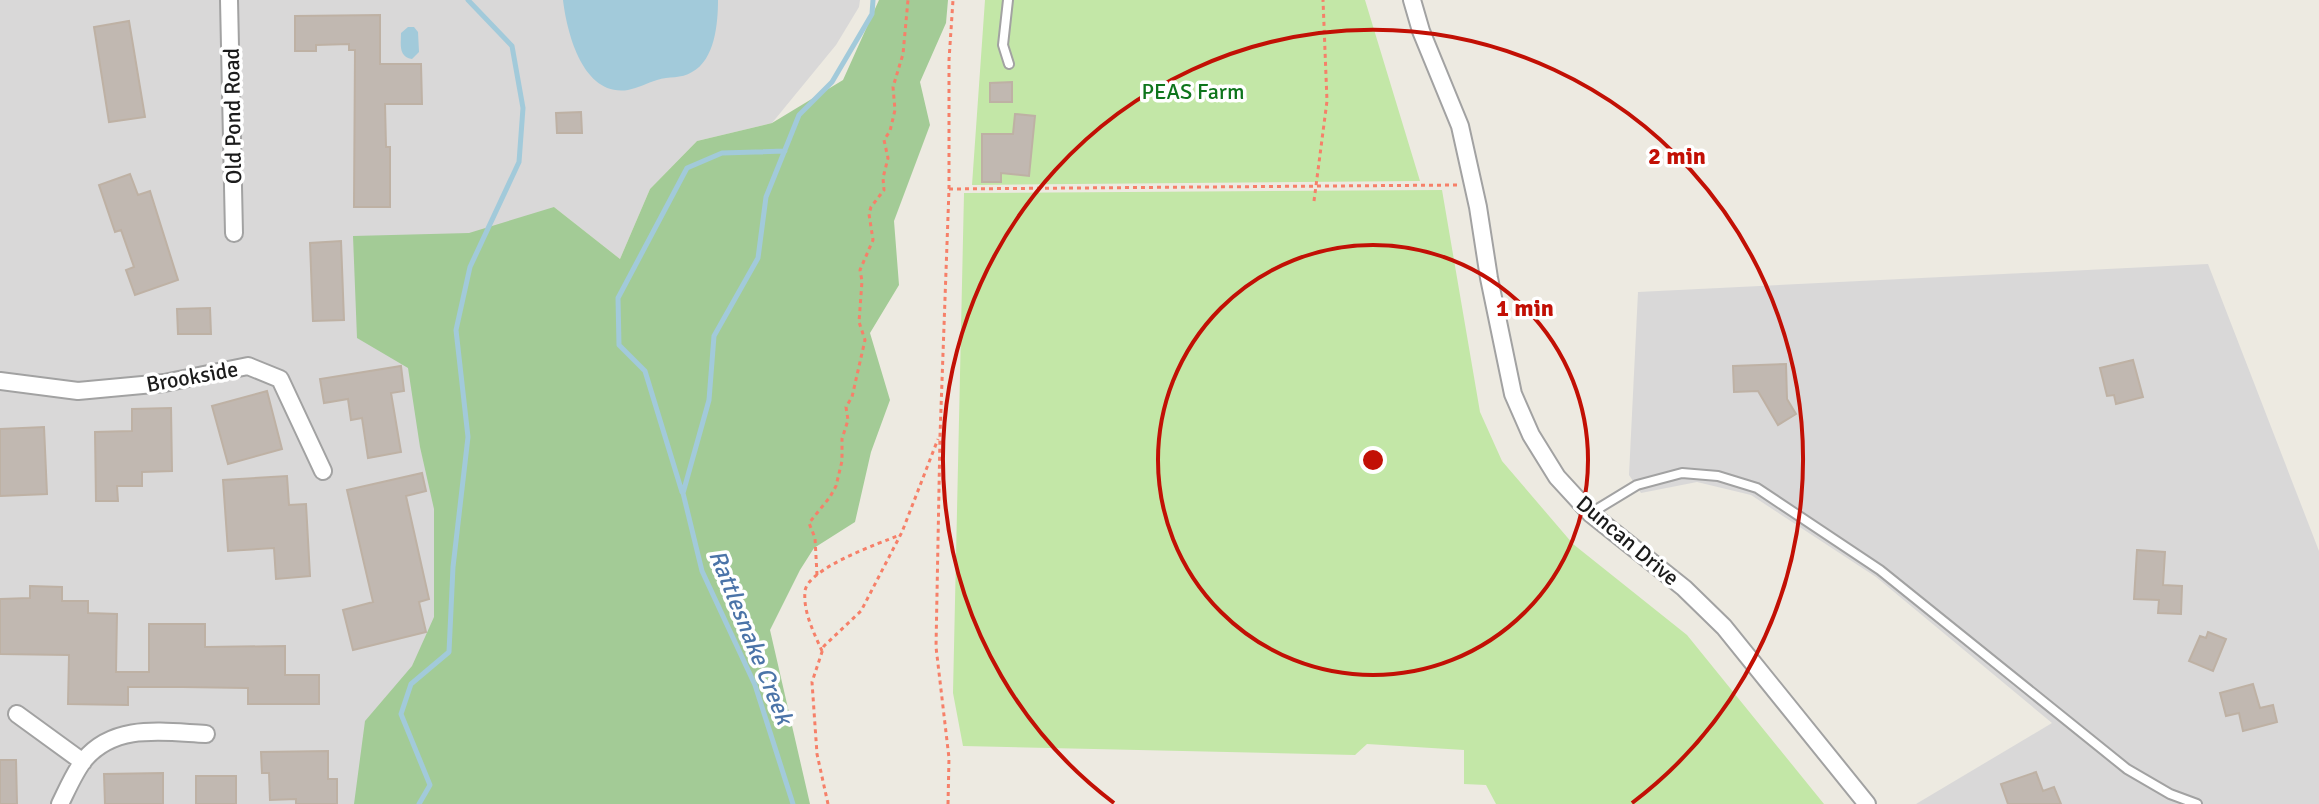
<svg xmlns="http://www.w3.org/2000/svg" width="2319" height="804" font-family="Signika,sans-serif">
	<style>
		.residential { fill: #d9d8d8 }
		.grass { fill: #c3e7a7 }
		.forest { fill: #a3cb96 }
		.water { fill: #a2cada }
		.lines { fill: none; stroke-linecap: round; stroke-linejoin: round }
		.stream { stroke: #a2cada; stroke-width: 5 }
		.building { fill: #c1b8b1; stroke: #beb1a4; stroke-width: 2 }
		.service-casing { stroke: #a2a2a2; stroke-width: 12 }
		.minor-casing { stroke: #a2a2a2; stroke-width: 20 }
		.path { stroke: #f68069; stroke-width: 3; stroke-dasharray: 4 4; stroke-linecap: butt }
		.service { stroke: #fff; stroke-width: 8 }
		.minor { stroke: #fff; stroke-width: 16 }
		.ring { fill: none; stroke: #c21005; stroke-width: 4 }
		.labels { text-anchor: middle; stroke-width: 7; stroke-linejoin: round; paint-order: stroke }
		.park-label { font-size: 22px; fill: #0e751c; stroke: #fff }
		.street-label { font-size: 22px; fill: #1b1b1b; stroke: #fff }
		.water-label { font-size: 24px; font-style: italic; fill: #4b74a8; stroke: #fff }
		.centre { fill: #c21005; stroke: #fff; stroke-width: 4 }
		.ring-label { font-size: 24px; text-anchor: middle; font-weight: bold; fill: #c21005; stroke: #fff; stroke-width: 7; stroke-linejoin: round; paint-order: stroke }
	</style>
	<rect width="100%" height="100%" fill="#edeae1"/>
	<!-- residential -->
	<path class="residential" d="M 0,0 L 860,0 L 859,7 L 836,45 L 772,123 L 697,141 L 650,189 L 620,259 L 554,207 L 454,804 L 0,804 Z
		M 2208,264 L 2319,551 L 2319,804 L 1916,804 L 2052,723 L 1876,577 L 1751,495 L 1697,482 L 1641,493 L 1629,475 L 1638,292 Z"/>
	<!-- grass -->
	<path class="grass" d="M 985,0 L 1365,0 L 1420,181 L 972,185 Z
		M 1442,190 L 1480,412 L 1502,461 L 1573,544 L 1687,635 L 1824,804 L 1496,804 L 1486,785 L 1464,784 L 1464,750 L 1367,744 L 1355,755 L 963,746 L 953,693 L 964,193 Z"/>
	<!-- forest -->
	<path class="forest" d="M 879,0 L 948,0 L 946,23 L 920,82 L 930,125 L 894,221 L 899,285 L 870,333 L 890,400 L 871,452 L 855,522 L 814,548 L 800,570 L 770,630 L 810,804 L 354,804 L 365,721 L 412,666 L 434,617 L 434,509 L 420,447 L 408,368 L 357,338 L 353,236 L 469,233 L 554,207 L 620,259 L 650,189 L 697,141 L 772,123 L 843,80 Z"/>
	<!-- water -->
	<path class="water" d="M 563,0 L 718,0 C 718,23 715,60 692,72 C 681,79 669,76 657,80 C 647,83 638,88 628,90 C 583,97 567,33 563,0 Z
		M 408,27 L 414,27 L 418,32 L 419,52 L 412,59 C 398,57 401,44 401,33 Z"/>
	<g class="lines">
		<!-- stream -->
		<path class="stream" d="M 682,492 L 645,371 L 619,345 L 618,298 L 687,168 L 722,153 L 785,151
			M 419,804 L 430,785 L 401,714 L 411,684 L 449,652 L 453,567 L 468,437 L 456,330 L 470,267 L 519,162 L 523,108 L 512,46 L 468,0
			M 793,804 L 755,685 L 702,571 L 683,493 L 709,400 L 714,336 L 758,258 L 766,197 L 799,115 L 832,82 L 872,14 L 873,0"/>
	</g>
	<!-- building -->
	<path class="building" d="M 380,15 L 380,64 L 421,64 L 422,104 L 385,104 L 386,147 L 390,147 L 390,207 L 354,207 L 355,50 L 349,50 L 349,44 L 316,45 L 316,51 L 295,51 L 295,16 Z
		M 129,21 L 145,117 L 109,122 L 94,27 Z
		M 1012,82 L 1012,102 L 990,102 L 990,83 Z
		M 581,112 L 582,133 L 557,133 L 556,113 Z
		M 1015,114 L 1035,116 L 1029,176 L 1001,173 L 1001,182 L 982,182 L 982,134 L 1013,134 Z
		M 130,174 L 138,195 L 150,191 L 178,280 L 135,295 L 126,270 L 134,267 L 121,230 L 115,232 L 99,185 Z
		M 341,241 L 344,320 L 313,321 L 310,243 Z
		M 210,308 L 211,334 L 178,334 L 177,309 Z
		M 2133,360 L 2143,397 L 2116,404 L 2114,395 L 2107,396 L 2100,368 Z
		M 1786,364 L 1787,399 L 1796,414 L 1778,425 L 1758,391 L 1734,392 L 1733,366 Z
		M 401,366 L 404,391 L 391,393 L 401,452 L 368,458 L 362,418 L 351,420 L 348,399 L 324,403 L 320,379 Z
		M 267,391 L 282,449 L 228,464 L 212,406 Z
		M 171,408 L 172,471 L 142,472 L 142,486 L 117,486 L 118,501 L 96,501 L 95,432 L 132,431 L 132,409 Z
		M 44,427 L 47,494 L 0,496 L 0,429 Z
		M 422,473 L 426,491 L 406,496 L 429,599 L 419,602 L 426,632 L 353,650 L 343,610 L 373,602 L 347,490 Z
		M 287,476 L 289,505 L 306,504 L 310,576 L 276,579 L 274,548 L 228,551 L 223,480 Z
		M 2137,550 L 2165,552 L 2163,585 L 2182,586 L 2181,614 L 2158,613 L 2159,600 L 2134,599 Z
		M 30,586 L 62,587 L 62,601 L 88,601 L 88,613 L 117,614 L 116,672 L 149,672 L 149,624 L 205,624 L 205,647 L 285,646 L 285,675 L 319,675 L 319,704 L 248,704 L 248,688 L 182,687 L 128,687 L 128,705 L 68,704 L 69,655 L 0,654 L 0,599 L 30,598 Z
		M 2208,632 L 2226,639 L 2213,671 L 2189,661 L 2200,636 L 2206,638 Z
		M 2253,684 L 2260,708 L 2273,705 L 2277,722 L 2243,731 L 2239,713 L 2226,716 L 2220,693 Z
		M 328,751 L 328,779 L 337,779 L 337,804 L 296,804 L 296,799 L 270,800 L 269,773 L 262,773 L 261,752 Z
		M 0,760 L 16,760 L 17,804 L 0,804 Z
		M 2036,772 L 2043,791 L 2054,787 L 2061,804 L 2008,804 L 2001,784 Z
		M 163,773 L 163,804 L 105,804 L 104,774 Z
		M 196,776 L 236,776 L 236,804 L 196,804 Z"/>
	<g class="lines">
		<defs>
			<path id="service" d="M 1008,0 L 1003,45 L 1009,64
				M 1591,513 L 1637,485 L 1682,473 L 1718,476 L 1757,488 L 1880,570 L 2127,769 L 2170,794 L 2197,804"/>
			<path id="minor" d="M 229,0 L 234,233
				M 1412,0 L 1421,31 L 1460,126 L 1478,207 L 1489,278 L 1513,394 L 1531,435 L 1557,477 L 1591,514 L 1684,588 L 1724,627 L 1867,804
				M 0,381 L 78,391 L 164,383 L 248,366 L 280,379 L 323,471
				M 17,714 L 83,762
				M 60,804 C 67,790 74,773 84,760 C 115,723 163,732 206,734"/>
		</defs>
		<!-- service casing -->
		<use href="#service" class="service-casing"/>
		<!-- minor casing -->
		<use href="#minor" class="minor-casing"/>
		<!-- path -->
		<path class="path" d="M 949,189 L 1457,185
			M 1314,201 L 1327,101 L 1323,0
			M 817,575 L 815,538 L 809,523 L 830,497 L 836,486 L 842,461 L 842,439 L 848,420 L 846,407 L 852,397 L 865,340 L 859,322 L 862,281 L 860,270 L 873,240 L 869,214 L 871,207 L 884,190 L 883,178 L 888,158 L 884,140 L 890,131 L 895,110 L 893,87 L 903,54 L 908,0
			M 822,651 C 814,633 803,612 805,591 C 808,568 880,543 900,535
			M 828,804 L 817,754 L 812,682 L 824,646 L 861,611 L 902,532 L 938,439
			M 948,804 L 949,758 L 936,647 L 940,436 L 949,189 L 949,60 L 953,0"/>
		<!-- service -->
		<use href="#service" class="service"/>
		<!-- minor -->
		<use href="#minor" class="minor"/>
	</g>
	<!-- distance rings -->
	<g class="ring">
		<circle cx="1373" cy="460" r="215"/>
		<path d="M1114 803A430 430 0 1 1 1632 803"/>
	</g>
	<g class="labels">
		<!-- park labels -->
		<g class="park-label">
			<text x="1193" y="99">PEAS Farm</text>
		</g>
		<!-- street labels -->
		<g class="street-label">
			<text transform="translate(232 116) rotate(-91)" y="8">Old Pond Road</text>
			<text transform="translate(192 376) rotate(-10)" y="8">Brookside</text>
			<text transform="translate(1628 540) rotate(40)" y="8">Duncan Drive</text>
		</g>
		<!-- water labels -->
		<g class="water-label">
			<text transform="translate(751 637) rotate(68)" y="8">Rattlesnake Creek</text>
		</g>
	</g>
	<circle cx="1373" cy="460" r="12" class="centre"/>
	<g class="ring-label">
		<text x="1677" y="164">2 min</text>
		<text x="1525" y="316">1 min</text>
	</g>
</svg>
